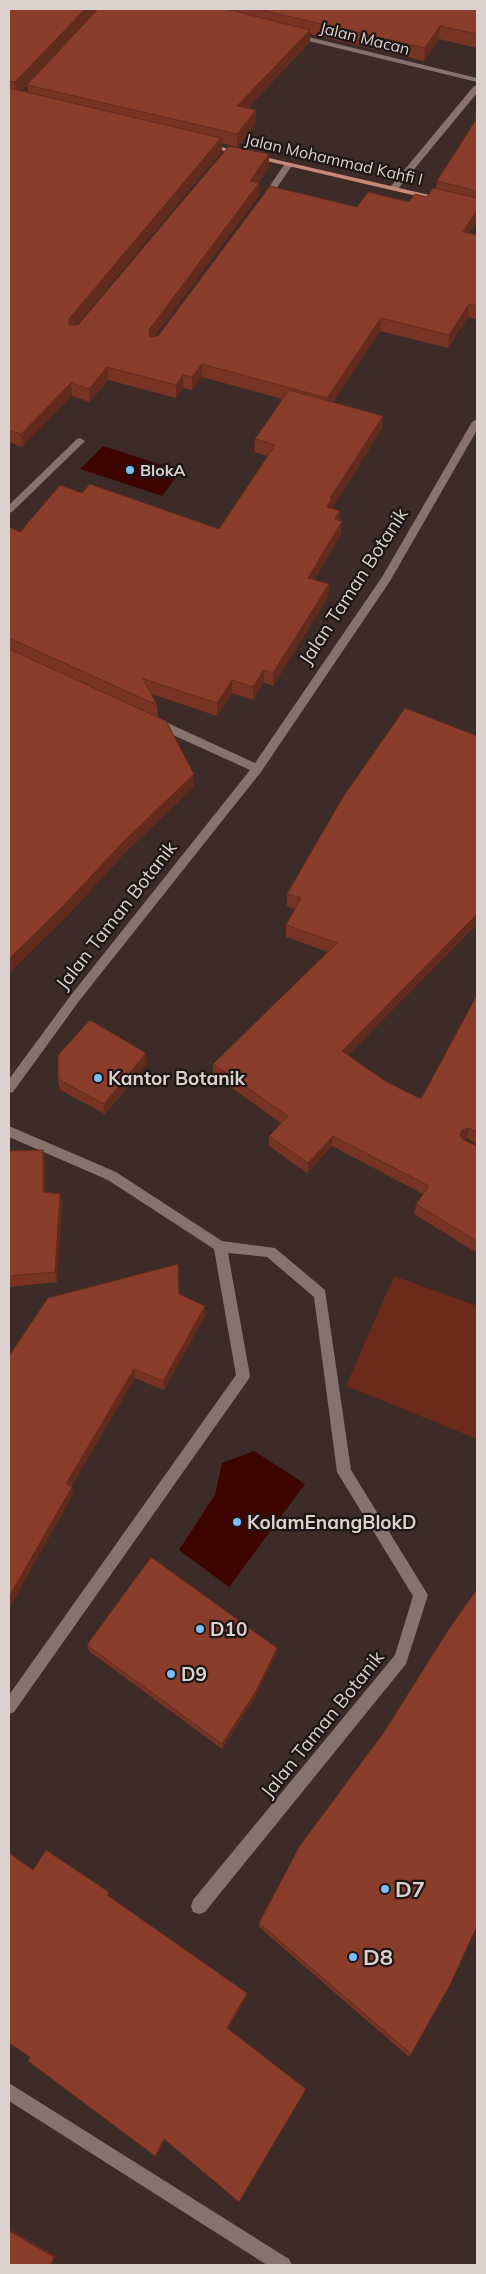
<svg xmlns="http://www.w3.org/2000/svg" width="486" height="2274" font-family="Mulish,sans-serif">
	<style>
		.green { fill: #6b2a1a }
		.water { fill: #3d0400 }
		.lines { fill: none; stroke-linecap: round; stroke-linejoin: round }
		.minor { fill: #87736e; fill-rule: evenodd }
		.major { fill: #c78878; fill-rule: evenodd }
		.wall { fill: #773424; fill-rule: evenodd }
		.shaded-wall { fill: #612b1d }
		.building { fill: #8a3d2a; stroke: #612b1d }
		.poi-dot { fill: #7abff8; stroke: #1e1614; stroke-width: 2 }
		.labels { text-anchor: middle; stroke-width: 4.5; stroke-linejoin: round; paint-order: stroke }
		.far-street-label { font-size: 16px; fill: #dcd1ce; stroke: #1e1614 }
		.far-poi-label { font-size: 16px; font-weight: bold; fill: #dcd1ce; stroke: #1e1614; text-anchor: start }
		.street-label { font-size: 19px; fill: #dcd1ce; stroke: #1e1614 }
		.poi-label { font-size: 19px; font-weight: bold; fill: #dcd1ce; stroke: #1e1614; text-anchor: start }
		.near-poi-label { font-size: 22px; font-weight: bold; fill: #dcd1ce; stroke: #1e1614; text-anchor: start }
	</style>
	<rect width="100%" height="100%" fill="#3c2b27"/>
	<!-- green -->
	<path class="green" d="M 394,1276 L 477,1306 L 477,1439 L 346,1386 Z"/>
	<!-- water -->
	<path class="water" d="M 103,446 L 181,471 L 162,496 L 80,469 Z
		M 254,1451 L 305,1484 L 229,1587 L 179,1550 L 215,1495 L 222,1463 Z"/>
	<g class="lines">
		<!-- minor -->
		<path class="minor" d="M 292,33 L 477,78 L 477,82 L 292,37 Z
			M 474,86 L 477,86 L 477,93 L 397,190 L 391,190 L 391,186 Z
			M 286,162 L 293,164 L 268,201 L 262,201 L 261,199 Z
			M 477,419 L 477,430 L 390,581 L 261,772 L 79,1001 L 13,1092 L 9,1093 L 9,1079 L 71,995 L 250,770 L 151,725 L 151,719 L 159,719 L 255,763 L 382,577 L 472,422 Z
			M 80,438 L 85,441 L 83,443 L 12,512 L 9,513 L 9,505 L 77,439 Z
			M 9,1126 L 116,1172 L 222,1241 L 275,1248 L 325,1290 L 351,1470 L 428,1595 L 406,1664 L 205,1912 L 199,1914 L 193,1912 L 191,1906 L 193,1900 L 395,1655 L 413,1596 L 337,1472 L 314,1297 L 267,1257 L 228,1253 L 250,1376 L 248,1380 L 14,1712 L 9,1714 L 9,1695 L 236,1375 L 214,1249 L 108,1180 L 9,1137 Z
			M 9,2083 L 289,2259 L 292,2265 L 267,2265 L 9,2101 Z"/>
		<!-- major -->
		<path class="major" d="M 204,143 L 477,206 L 477,210 L 207,147 L 204,147 Z"/>
	</g>
	<!-- wall -->
	<path class="wall" d="M 9,9 L 477,9 L 477,48 L 439,39 L 424,61 L 310,34 L 310,42 L 248,108 L 256,110 L 256,123 L 237,147 L 222,143 L 222,151 L 76,325 L 78,325 L 269,167 L 258,183 L 259,196 L 154,336 L 158,336 L 357,207 L 409,202 L 427,197 L 436,189 L 437,181 L 475,121 L 476,108 L 477,107 L 477,220 L 469,233 L 477,235 L 477,319 L 468,317 L 448,348 L 380,331 L 333,402 L 382,429 L 332,508 L 340,511 L 340,520 L 341,534 L 314,580 L 329,584 L 328,597 L 273,686 L 264,682 L 253,700 L 232,693 L 217,716 L 152,694 L 157,705 L 158,717 L 194,774 L 194,787 L 126,852 L 66,917 L 9,973 L 9,527 L 20,532 L 82,493 L 219,529 L 268,456 L 254,452 L 255,439 L 282,399 L 202,377 L 192,390 L 183,388 L 176,398 L 108,380 L 90,402 L 72,396 L 22,447 L 9,442 ZM 84,24 L 27,85 L 28,92 L 21,91 Z
		M 477,736 L 477,924 L 348,1055 L 385,1081 L 421,1099 L 477,995 L 477,1144 L 467,1138 L 463,1139 L 477,1146 L 477,1253 L 414,1214 L 416,1204 L 423,1194 L 332,1146 L 307,1173 L 269,1146 L 269,1136 L 281,1123 L 213,1075 L 213,1064 L 328,952 L 286,937 L 286,925 L 295,909 L 287,906 L 287,894 Z
		M 146,1053 L 147,1064 L 105,1114 L 60,1090 L 58,1079 Z
		M 43,1150 L 45,1161 L 45,1192 L 62,1204 L 57,1282 L 9,1287 L 9,1151 Z
		M 180,1294 L 205,1306 L 205,1316 L 164,1390 L 135,1378 L 71,1487 L 73,1495 L 9,1356 Z
		M 87,1645 L 277,1648 L 276,1654 L 255,1697 L 222,1749 L 89,1651 Z
		M 384,1732 L 411,2054 L 409,2057 L 259,1927 L 259,1923 Z"/>
	<!-- shaded-wall -->
	<path class="shaded-wall" d="M 85,9 L 99,9 L 16,95 L 15,82 Z
		M 440,26 L 439,39 L 424,61 L 425,48 Z
		M 310,30 L 310,42 L 237,119 L 237,106 Z
		M 256,110 L 256,123 L 237,147 L 237,134 Z
		M 221,138 L 222,151 L 71,332 L 71,338 L 69,319 Z
		M 269,154 L 269,167 L 250,194 L 250,181 Z
		M 259,183 L 259,196 L 150,343 L 149,330 Z
		M 477,210 L 477,220 L 461,245 L 463,232 Z
		M 469,304 L 468,317 L 448,348 L 449,335 Z
		M 381,318 L 380,331 L 326,411 L 327,398 Z
		M 202,364 L 202,377 L 192,390 L 192,377 Z
		M 107,367 L 108,380 L 90,402 L 89,389 Z
		M 183,375 L 183,388 L 176,398 L 176,385 Z
		M 71,383 L 72,396 L 22,447 L 21,434 Z
		M 383,416 L 382,429 L 332,508 L 327,507 L 330,498 Z
		M 340,511 L 340,524 L 335,519 Z
		M 342,521 L 341,534 L 307,591 L 308,578 Z
		M 329,584 L 328,597 L 273,686 L 273,673 Z
		M 264,670 L 264,682 L 253,700 L 253,687 Z
		M 232,680 L 232,693 L 217,716 L 217,703 Z
		M 194,774 L 194,787 L 126,852 L 66,917 L 9,973 L 9,959 L 125,840 Z
		M 477,914 L 477,924 L 341,1062 L 342,1051 Z
		M 146,1053 L 147,1064 L 105,1114 L 104,1104 Z
		M 469,1128 L 467,1138 L 460,1140 L 460,1135 L 462,1130 Z
		M 333,1136 L 332,1146 L 307,1173 L 308,1163 Z
		M 43,1150 L 45,1161 L 45,1203 L 43,1192 Z
		M 60,1194 L 62,1204 L 57,1282 L 55,1272 Z
		M 205,1306 L 205,1316 L 164,1390 L 163,1381 Z
		M 134,1369 L 135,1378 L 68,1492 L 66,1484 Z
		M 72,1487 L 73,1495 L 9,1609 L 9,1597 Z
		M 277,1648 L 276,1654 L 255,1697 L 222,1749 L 222,1744 Z
		M 247,1993 L 247,1996 L 228,2030 L 227,2028 Z
		M 164,2139 L 165,2140 L 156,2157 L 155,2156 Z
		M 9,2229 L 56,2256 L 52,2265 L 50,2265 L 9,2231 Z"/>
	<!-- building -->
	<path class="building" d="M 9,9 L 85,9 L 15,82 L 9,81 Z
		M 98,9 L 226,9 L 310,30 L 237,106 L 256,110 L 237,134 L 27,85 Z
		M 257,9 L 477,9 L 477,34 L 440,26 L 425,48 Z
		M 9,88 L 221,138 L 69,319 L 69,325 L 78,325 L 229,146 L 269,154 L 250,181 L 259,183 L 149,330 L 150,337 L 158,336 L 270,186 L 357,207 L 368,192 L 409,202 L 415,194 L 427,197 L 433,188 L 477,198 L 477,210 L 463,232 L 477,235 L 477,306 L 469,304 L 449,335 L 381,318 L 327,398 L 202,364 L 192,377 L 183,375 L 176,385 L 107,367 L 89,389 L 71,383 L 21,434 L 9,430 Z
		M 477,118 L 477,191 L 437,181 Z
		M 289,390 L 383,416 L 330,498 L 332,498 L 327,507 L 340,511 L 335,519 L 342,521 L 308,578 L 329,584 L 273,673 L 264,670 L 253,687 L 232,680 L 217,703 L 143,679 L 157,705 L 9,638 L 9,527 L 20,532 L 60,485 L 82,493 L 90,484 L 219,529 L 275,445 L 255,439 Z
		M 9,649 L 166,721 L 194,774 L 125,840 L 64,905 L 9,959 Z
		M 405,708 L 477,736 L 477,914 L 342,1051 L 385,1081 L 421,1099 L 477,995 L 477,1132 L 469,1128 L 462,1130 L 460,1135 L 462,1139 L 477,1146 L 477,1241 L 416,1204 L 429,1186 L 333,1136 L 308,1163 L 269,1136 L 288,1116 L 213,1064 L 337,943 L 286,925 L 301,898 L 287,894 L 343,797 Z
		M 90,1020 L 146,1053 L 104,1104 L 58,1079 L 58,1055 Z
		M 43,1150 L 43,1192 L 60,1194 L 55,1272 L 9,1276 L 9,1151 Z
		M 178,1264 L 179,1294 L 205,1306 L 163,1381 L 134,1369 L 66,1484 L 72,1487 L 9,1597 L 9,1356 L 48,1298 Z
		M 151,1557 L 277,1648 L 256,1691 L 222,1744 L 87,1645 Z
		M 477,1589 L 477,1926 L 450,1985 L 411,2054 L 259,1923 L 299,1847 L 384,1732 L 449,1629 Z
		M 46,1850 L 109,1892 L 107,1895 L 247,1993 L 227,2028 L 306,2089 L 239,2202 L 164,2139 L 155,2156 L 28,2061 L 30,2057 L 9,2043 L 9,1853 L 33,1870 Z
		M 9,2231 L 54,2257 L 50,2265 L 9,2265 Z"/>
	<!-- markers -->
	<g class="poi-dot">
		<circle cx="130" cy="470" r="5"/>
		<circle cx="98" cy="1078" r="5"/>
		<circle cx="237" cy="1522" r="5"/>
		<circle cx="200" cy="1629" r="5"/>
		<circle cx="171" cy="1674" r="5"/>
		<circle cx="385" cy="1889" r="5"/>
		<circle cx="353" cy="1957" r="5"/>
	</g>
	<g class="labels">
		<!-- far-street labels -->
		<g class="far-street-label">
			<text transform="translate(365 38) rotate(14)" y="6">Jalan Macan</text>
			<text transform="translate(334 159) rotate(13)" y="6">Jalan Mohammad Kahfi I</text>
		</g>
		<!-- far-poi labels -->
		<g class="far-poi-label">
			<text x="140" y="476">BlokA</text>
		</g>
		<!-- street labels -->
		<g class="street-label">
			<text transform="translate(353 586) rotate(-57)" y="7">Jalan Taman Botanik</text>
			<text transform="translate(116 915) rotate(-52)" y="7">Jalan Taman Botanik</text>
			<text transform="translate(322 1724) rotate(-51)" y="7">Jalan Taman Botanik</text>
		</g>
		<!-- poi labels -->
		<g class="poi-label">
			<text x="108" y="1085">Kantor Botanik</text>
			<text x="247" y="1529">KolamEnangBlokD</text>
			<text x="210" y="1636">D10</text>
			<text x="181" y="1681">D9</text>
		</g>
		<!-- near-poi labels -->
		<g class="near-poi-label">
			<text x="395" y="1897">D7</text>
			<text x="363" y="1965">D8</text>
		</g>
	</g>
	<!-- border -->
	<rect width="486" height="2274" fill="none" stroke="#dcd1ce" stroke-width="20"/>
</svg>
